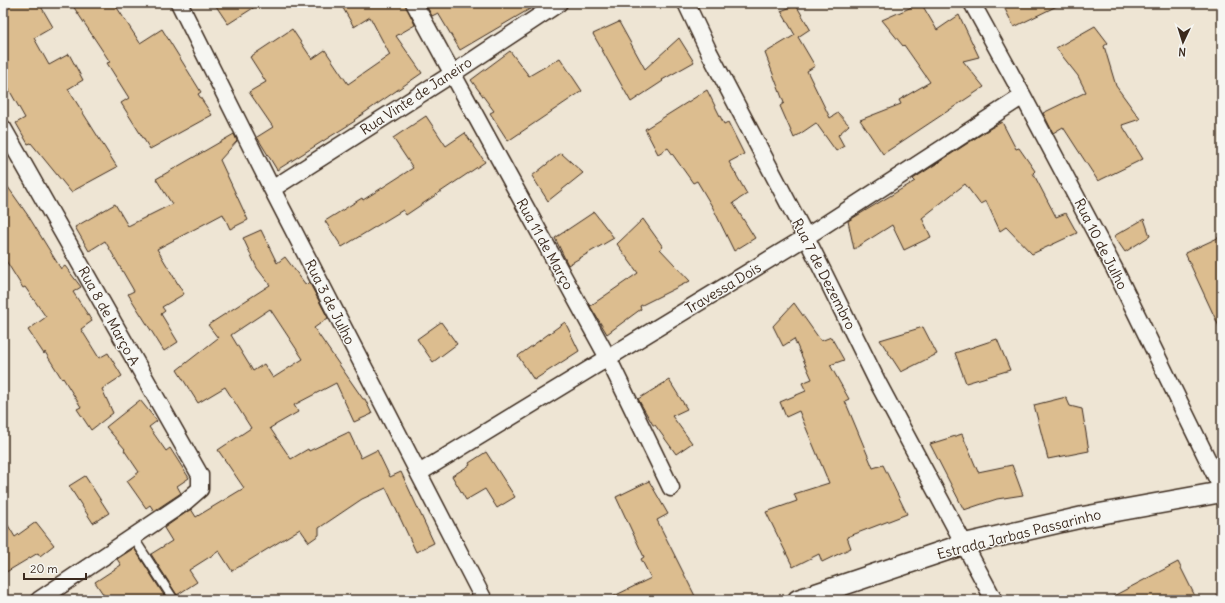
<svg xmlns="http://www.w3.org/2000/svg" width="1225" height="603" font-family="Delius,sans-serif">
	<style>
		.building { fill: #dcbd8f; stroke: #3b2a1e; fill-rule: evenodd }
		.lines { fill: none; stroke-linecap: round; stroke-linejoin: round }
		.service-casing { stroke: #3b2a1e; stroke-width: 11 }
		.minor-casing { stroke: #3b2a1e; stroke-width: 19 }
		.tertiary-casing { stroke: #3b2a1e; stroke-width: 23 }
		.service { stroke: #f6f6f2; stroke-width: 8 }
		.minor { stroke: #f6f6f2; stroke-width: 16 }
		.tertiary { stroke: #f6f6f2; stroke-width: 20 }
		.labels { text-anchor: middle; stroke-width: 3; stroke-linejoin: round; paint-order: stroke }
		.street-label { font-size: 14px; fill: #3b2a1e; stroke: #f6f6f2 }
	</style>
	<rect width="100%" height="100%" fill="#eee5d4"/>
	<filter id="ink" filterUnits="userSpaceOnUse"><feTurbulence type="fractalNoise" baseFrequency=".025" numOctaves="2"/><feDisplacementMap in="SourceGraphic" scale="8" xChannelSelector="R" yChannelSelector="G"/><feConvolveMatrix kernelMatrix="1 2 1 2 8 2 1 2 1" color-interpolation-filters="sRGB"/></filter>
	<g filter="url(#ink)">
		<!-- building -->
		<path class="building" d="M 3,3 L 39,3 L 53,27 L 34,38 L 49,65 L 69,54 L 83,80 L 68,89 L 117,167 L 71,192 L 31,143 L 28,144 L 16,123 L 25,118 L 3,79 Z
			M 71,3 L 114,3 L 140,43 L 162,29 L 201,92 L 198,94 L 212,115 L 150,149 L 121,103 L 129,98 L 107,63 L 110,62 Z
			M 214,3 L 261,3 L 228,24 Z
			M 340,3 L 405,3 L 415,25 L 396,36 L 422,73 L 354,120 L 355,121 L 277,170 L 257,137 L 273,127 L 249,92 L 266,82 L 250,57 L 292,29 L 312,59 L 325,50 L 348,84 L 390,55 L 370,17 L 354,27 Z
			M 425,3 L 540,3 L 460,50 L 438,13 L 432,16 Z
			M 921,3 L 937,30 L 959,15 L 979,57 L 963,61 L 984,87 L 883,154 L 860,120 L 901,104 L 899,100 L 930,82 L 904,45 L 903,46 L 882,20 Z
			M 1002,3 L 1063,3 L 1014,27 Z
			M 796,5 L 810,29 L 798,37 L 815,66 L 807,71 L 830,118 L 838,113 L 849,125 L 838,135 L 844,146 L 836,151 L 816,123 L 794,138 L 780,106 L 784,103 L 765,53 L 795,35 L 781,11 Z
			M 619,22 L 645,69 L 679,38 L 694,62 L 662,80 L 663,81 L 631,102 L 593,34 Z
			M 1095,26 L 1108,43 L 1104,46 L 1116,86 L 1140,119 L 1122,125 L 1143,159 L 1098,181 L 1063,127 L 1053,133 L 1043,113 L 1086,92 L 1078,76 L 1056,48 Z
			M 510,51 L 529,76 L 560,58 L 582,91 L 508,141 L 490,113 L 494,111 L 471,80 Z
			M 707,90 L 724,124 L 728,122 L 744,154 L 729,162 L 747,194 L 733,203 L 755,238 L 734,251 L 713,208 L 697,181 L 693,183 L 668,148 L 658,154 L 645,129 Z
			M 426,116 L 446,146 L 465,133 L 485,162 L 406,215 L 403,210 L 342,247 L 325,221 L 362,198 L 363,200 L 413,168 L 393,138 Z
			M 1002,122 L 1016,149 L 1019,148 L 1035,171 L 1033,173 L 1056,217 L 1066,213 L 1077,233 L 1032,254 L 1006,227 L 1000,231 L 986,201 L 980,204 L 965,184 L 922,218 L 931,237 L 904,250 L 892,225 L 854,249 L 848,221 L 915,181 L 913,179 L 991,128 Z
			M 234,134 L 237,141 L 220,160 L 248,220 L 230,229 L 223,214 L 157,249 L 184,294 L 162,307 L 165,311 L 161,314 L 178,342 L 164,351 L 128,294 L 134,291 L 105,241 L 89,251 L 75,227 L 115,204 L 128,226 L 172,204 L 156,179 Z
			M 561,153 L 583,173 L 548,201 L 532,176 Z
			M 3,180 L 29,217 L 61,269 L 65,266 L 81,287 L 73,292 L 92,321 L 81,329 L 99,358 L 108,353 L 122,376 L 102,389 L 113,413 L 91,430 L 77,409 L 81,407 L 63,378 L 62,379 L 45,352 L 44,354 L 28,330 L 46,317 L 25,287 L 23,288 L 3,256 Z
			M 594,212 L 614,238 L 568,265 L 555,238 Z
			M 643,219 L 663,247 L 660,249 L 690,281 L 640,306 L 641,309 L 607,334 L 590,306 L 638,273 L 617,244 Z
			M 1144,219 L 1150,236 L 1125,252 L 1114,236 Z
			M 261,230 L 277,263 L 285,257 L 306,285 L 309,282 L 328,318 L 314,328 L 363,399 L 365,399 L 372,414 L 354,422 L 336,383 L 294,405 L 298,412 L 270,428 L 291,459 L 308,449 L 309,451 L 349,432 L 361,458 L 377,450 L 390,477 L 401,472 L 434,543 L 416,552 L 386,488 L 362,499 L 319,528 L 319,535 L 309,542 L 300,529 L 232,571 L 219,551 L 189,570 L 197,582 L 177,595 L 151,554 L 172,541 L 164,528 L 191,509 L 196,517 L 244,488 L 218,450 L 251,428 L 225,387 L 198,403 L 177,370 L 218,338 L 208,325 L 270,285 L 257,268 L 243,238 ZM 270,309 L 303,359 L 273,378 L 264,364 L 253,371 L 231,335 Z
			M 1222,236 L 1222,333 L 1185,253 Z
			M 794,303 L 821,341 L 831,337 L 844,360 L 830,365 L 849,399 L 845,401 L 873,468 L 883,465 L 907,514 L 847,537 L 851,548 L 822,562 L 819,554 L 793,567 L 766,512 L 797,501 L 794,494 L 829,483 L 799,411 L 786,417 L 780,402 L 806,391 L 802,383 L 812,379 L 794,339 L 783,346 L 773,326 Z
			M 441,322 L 457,344 L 433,362 L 417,339 Z
			M 565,322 L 579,351 L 534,380 L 518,356 Z
			M 923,327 L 937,354 L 901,372 L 880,340 Z
			M 997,339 L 1010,370 L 966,383 L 955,353 Z
			M 669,380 L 687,409 L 672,416 L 692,443 L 676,454 L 655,425 L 653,425 L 638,399 Z
			M 1066,397 L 1070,406 L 1082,409 L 1089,451 L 1048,459 L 1034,405 Z
			M 140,400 L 157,421 L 149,427 L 166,451 L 170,448 L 189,478 L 177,486 L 181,493 L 154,511 L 150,505 L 146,508 L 127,481 L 139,472 L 124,450 L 125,449 L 106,427 Z
			M 962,434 L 978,472 L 1012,465 L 1023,495 L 997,499 L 964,510 L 930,444 Z
			M 486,452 L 515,497 L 497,508 L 485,489 L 466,500 L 452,476 L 470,465 L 469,463 Z
			M 85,476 L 109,513 L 93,523 L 69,486 Z
			M 649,481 L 668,514 L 657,520 L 697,600 L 606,600 L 651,578 L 641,559 L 644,557 L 616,497 Z
			M 3,517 L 15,537 L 36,522 L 54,545 L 40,556 L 38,553 L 3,574 Z
			M 134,548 L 167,600 L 107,600 L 95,582 L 121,565 L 117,559 Z
			M 1178,562 L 1197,600 L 1106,600 Z"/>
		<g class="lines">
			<defs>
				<path id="service" d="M 133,537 L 174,600"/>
				<path id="minor" d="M 179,3 L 272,189 L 484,600
					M 414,3 L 608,358 L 671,488
					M 686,3 L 709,52 L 806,237 L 878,383 L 994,600
					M 972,3 L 1023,96 L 1114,268 L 1222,489
					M 3,128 L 200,475 L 200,489 L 185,502 L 39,600
					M 272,189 L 452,74 L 559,3
					M 419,473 L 806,237 L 1023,96"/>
				<path id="tertiary" d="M 798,600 L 965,544 L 1083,517 L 1222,492"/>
			</defs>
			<!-- service casing -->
			<use href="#service" class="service-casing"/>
			<!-- minor casing -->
			<use href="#minor" class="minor-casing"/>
			<!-- tertiary casing -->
			<use href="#tertiary" class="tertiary-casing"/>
			<!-- service -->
			<use href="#service" class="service"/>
			<!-- minor -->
			<use href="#minor" class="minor"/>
			<!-- tertiary -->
			<use href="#tertiary" class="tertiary"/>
		</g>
	</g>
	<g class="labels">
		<!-- street labels -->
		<g class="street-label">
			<text transform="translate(416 96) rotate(-33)" y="5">Rua Vinte de Janeiro</text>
			<text transform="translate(545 244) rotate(61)" y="5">Rua 11 de Março</text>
			<text transform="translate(1101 244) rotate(63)" y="5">Rua 10 de Julho</text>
			<text transform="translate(824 274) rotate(63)" y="5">Rua 7 de Dezembro</text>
			<text transform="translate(723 288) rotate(-31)" y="5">Travessa Dois</text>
			<text transform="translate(330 302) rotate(63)" y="5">Rua 3 de Julho</text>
			<text transform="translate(109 316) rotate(61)" y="5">Rua 8 de Março A</text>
			<text transform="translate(1019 534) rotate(-14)" y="5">Estrada Jarbas Passarinho</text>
		</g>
	</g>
	<!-- margin -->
	<rect width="1225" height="603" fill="none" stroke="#f6f6f2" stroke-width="16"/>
	<rect x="8" y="8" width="1209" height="587" fill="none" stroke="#3b2a1e" stroke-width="1.5" filter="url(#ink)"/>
	<!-- north arrow -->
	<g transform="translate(1183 42) rotate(184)" stroke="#f6f6f2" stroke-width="3" paint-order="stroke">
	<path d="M0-3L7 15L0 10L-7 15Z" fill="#3b2a1e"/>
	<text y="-6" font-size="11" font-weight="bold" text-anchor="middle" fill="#3b2a1e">N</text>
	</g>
	<!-- scale -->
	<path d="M24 573v6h62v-6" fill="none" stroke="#3b2a1e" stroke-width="2"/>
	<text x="30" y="573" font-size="12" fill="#3b2a1e" stroke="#f6f6f2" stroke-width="3" paint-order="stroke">20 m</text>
</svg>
